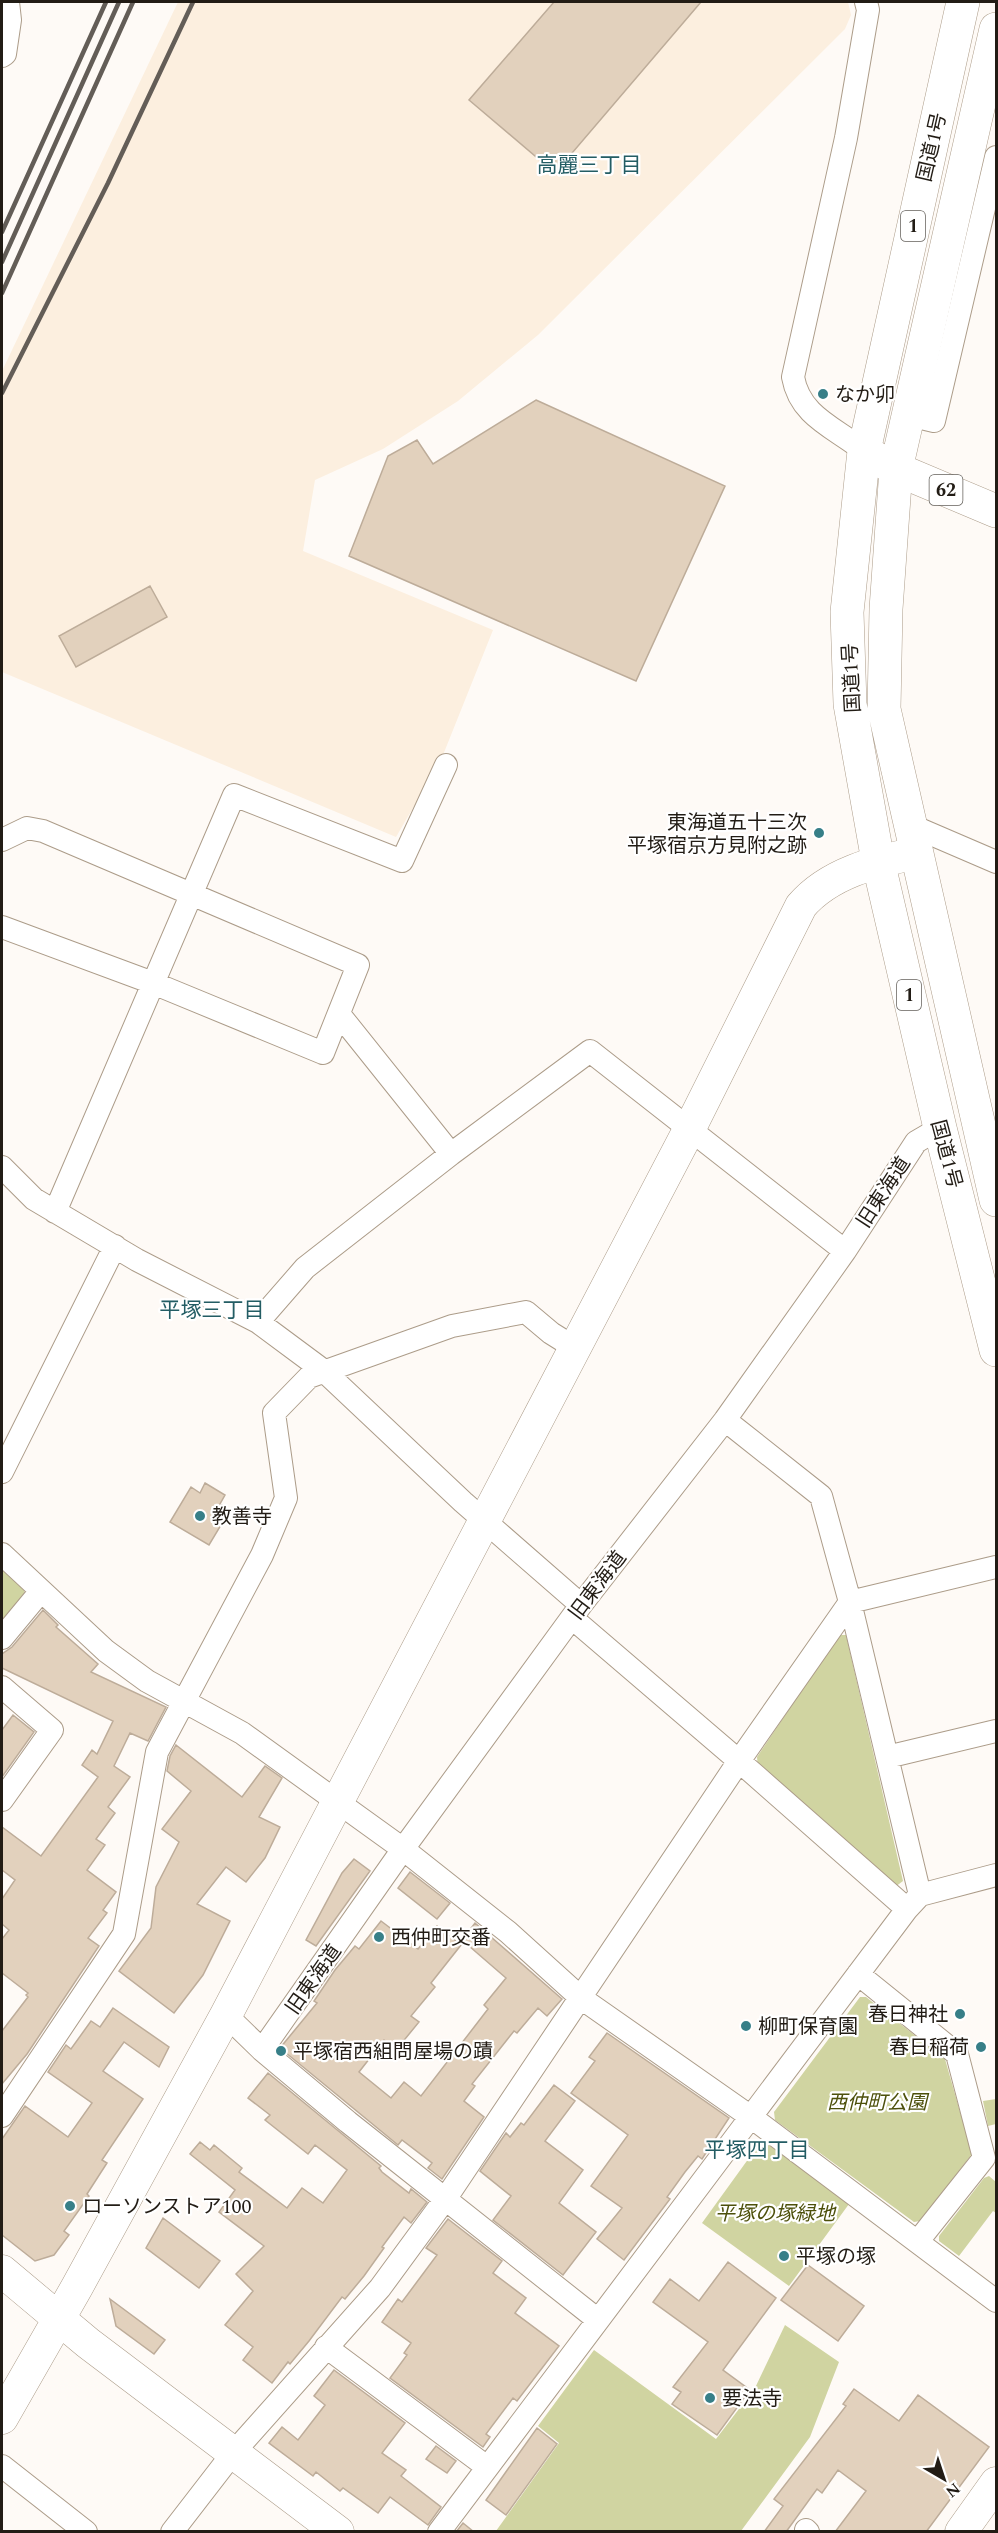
<svg xmlns="http://www.w3.org/2000/svg" width="998" height="2533" font-family="Spectral,'Noto Sans JP',serif">
	<style>
		.built { fill: #fcefdf }
		.green { fill: #d0d4a1 }
		.building { fill: #e2d1bd; stroke: #bdac99; stroke-width: 1.5 }
		.lines { fill: none; stroke-linecap: round; stroke-linejoin: round }
		.street-casing { stroke: #ac9c89; stroke-width: 24 }
		.secondary-casing { stroke: #ac9c89; stroke-width: 33 }
		.primary-casing { stroke: #ac9c89; stroke-width: 34 }
		.highway-casing { stroke: #ac9c89; stroke-width: 34 }
		.street { stroke: #fff; stroke-width: 22 }
		.secondary { stroke: #fff; stroke-width: 32 }
		.primary { stroke: #fff; stroke-width: 33 }
		.highway { stroke: #fff; stroke-width: 33 }
		.rail { stroke: #635d57; stroke-width: 4.5 }
		.poi-dot { fill: #377f88; stroke: #fff; stroke-width: 2 }
		.labels { text-anchor: middle; stroke-width: 4.5; stroke-linejoin: round; paint-order: stroke }
		.shield { fill: #fff; stroke: #64605b; stroke-width: 1.5 }
		.shield-label { font-size: 18px; font-weight: bold; fill: #221c15 }
		.street-label { font-size: 20px; fill: #221c15; stroke: #fff }
		.poi-label { font-size: 20px; fill: #221c15; stroke: #fff; text-anchor: start }
		.park-label { font-size: 20px; font-style: italic; fill: #4d500b; stroke: #fff }
		.neighbourhood-label { font-size: 21px; fill: #235d64; stroke: #fff }
	</style>
	<rect width="100%" height="100%" fill="#fefaf6"/>
	<!-- built -->
	<path class="built" d="M 178,2 L 848,2 L 851,15 L 845,29 L 538,335 L 458,401 L 383,449 L 315,480 L 303,551 L 493,630 L 441,760 L 396,837 L 2,672 L 2,371 Z"/>
	<!-- green -->
	<path class="green" d="M 2,1569 L 24,1590 L 26,1597 L 2,1626 Z
		M 839,1635 L 846,1635 L 903,1881 L 895,1887 L 758,1769 L 757,1757 Z
		M 860,1997 L 866,1997 L 945,2059 L 972,2154 L 920,2221 L 914,2222 L 775,2120 L 774,2112 Z
		M 996,2099 L 996,2124 L 988,2126 L 983,2101 Z
		M 762,2140 L 849,2204 L 789,2286 L 702,2223 Z
		M 989,2176 L 996,2182 L 996,2213 L 993,2211 L 959,2256 L 939,2241 L 939,2236 L 984,2178 Z
		M 785,2325 L 839,2362 L 810,2437 L 741,2531 L 496,2531 L 559,2443 L 538,2426 L 594,2350 L 716,2439 L 755,2388 Z"/>
	<!-- building -->
	<path class="building" d="M 554,2 L 701,2 L 555,173 L 469,100 Z
		M 536,400 L 725,486 L 636,681 L 349,556 L 388,456 L 417,440 L 433,464 Z
		M 150,586 L 167,617 L 76,667 L 59,636 Z
		M 205,1483 L 225,1495 L 220,1504 L 230,1510 L 209,1545 L 170,1522 L 191,1487 L 200,1493 Z
		M 43,1610 L 58,1625 L 56,1627 L 98,1664 L 91,1672 L 166,1707 L 148,1741 L 130,1733 L 114,1766 L 130,1777 L 108,1807 L 115,1813 L 96,1839 L 105,1845 L 87,1870 L 116,1892 L 103,1910 L 107,1913 L 88,1938 L 99,1946 L 27,2054 L 2,2084 L 2,2031 L 28,1997 L 26,1995 L 28,1993 L 2,1973 L 2,1939 L 9,1930 L 2,1924 L 2,1899 L 15,1880 L 2,1870 L 2,1827 L 41,1856 L 98,1777 L 82,1765 L 92,1750 L 97,1754 L 113,1721 L 2,1668 L 2,1654 L 12,1647 Z
		M 13,1715 L 34,1732 L 2,1777 L 2,1730 Z
		M 176,1745 L 242,1797 L 265,1766 L 282,1778 L 259,1817 L 280,1827 L 265,1858 L 246,1882 L 226,1867 L 197,1904 L 230,1921 L 203,1975 L 174,2013 L 119,1971 L 151,1928 L 156,1887 L 179,1842 L 162,1829 L 191,1791 L 167,1771 L 170,1756 Z
		M 354,1859 L 370,1871 L 316,1946 L 306,1940 L 342,1873 Z
		M 410,1872 L 450,1903 L 437,1919 L 398,1888 Z
		M 381,1921 L 418,1949 L 437,1926 L 461,1945 L 431,1983 L 435,1987 L 411,2016 L 419,2022 L 396,2050 L 384,2040 L 359,2072 L 391,2098 L 404,2082 L 421,2096 L 488,2009 L 484,2005 L 506,1978 L 462,1940 L 475,1923 L 562,1999 L 547,2016 L 538,2008 L 517,2033 L 514,2031 L 472,2084 L 475,2086 L 464,2101 L 484,2117 L 442,2179 L 428,2168 L 432,2163 L 402,2140 L 398,2145 L 280,2048 L 317,2003 L 314,2001 L 335,1970 L 355,1946 L 359,1949 Z
		M 113,2008 L 169,2047 L 159,2067 L 124,2042 L 103,2071 L 143,2099 L 102,2160 L 107,2163 L 87,2194 L 89,2196 L 64,2231 L 69,2235 L 54,2255 L 35,2261 L 2,2235 L 2,2139 L 25,2106 L 68,2137 L 92,2103 L 48,2072 L 66,2045 L 71,2049 L 91,2021 L 100,2027 Z
		M 607,2033 L 729,2118 L 702,2159 L 698,2156 L 685,2172 L 667,2197 L 670,2199 L 624,2260 L 597,2239 L 622,2208 L 591,2186 L 628,2135 L 571,2093 L 595,2061 L 589,2057 Z
		M 268,2073 L 381,2166 L 379,2168 L 382,2172 L 409,2193 L 411,2189 L 427,2202 L 411,2223 L 404,2217 L 382,2247 L 384,2248 L 364,2276 L 345,2299 L 342,2297 L 309,2341 L 290,2364 L 288,2362 L 272,2383 L 243,2360 L 253,2347 L 225,2325 L 253,2291 L 236,2274 L 264,2246 L 219,2212 L 235,2190 L 190,2154 L 200,2142 L 210,2150 L 214,2145 L 242,2168 L 239,2172 L 287,2208 L 302,2188 L 323,2203 L 347,2170 L 315,2145 L 308,2154 L 265,2120 L 270,2115 L 248,2098 Z
		M 554,2085 L 575,2101 L 545,2141 L 583,2170 L 559,2203 L 596,2232 L 563,2275 L 493,2220 L 511,2196 L 480,2171 L 506,2133 L 510,2137 L 521,2123 L 524,2125 Z
		M 163,2218 L 220,2261 L 199,2288 L 146,2248 Z
		M 448,2219 L 502,2261 L 493,2273 L 526,2298 L 515,2313 L 559,2346 L 517,2401 L 513,2398 L 486,2434 L 490,2437 L 483,2447 L 390,2378 L 407,2355 L 404,2353 L 411,2343 L 382,2322 L 398,2299 L 402,2302 L 437,2255 L 426,2248 Z
		M 728,2262 L 776,2298 L 723,2370 L 750,2390 L 717,2435 L 672,2404 L 681,2392 L 673,2387 L 708,2342 L 653,2302 L 670,2279 L 699,2301 Z
		M 808,2265 L 864,2306 L 838,2341 L 781,2300 Z
		M 110,2299 L 165,2340 L 154,2354 L 116,2326 Z
		M 334,2370 L 405,2423 L 382,2453 L 406,2470 L 401,2476 L 441,2507 L 428,2525 L 390,2497 L 378,2513 L 343,2488 L 340,2491 L 316,2472 L 313,2476 L 269,2443 L 282,2427 L 298,2440 L 325,2405 L 314,2396 Z
		M 854,2389 L 899,2421 L 918,2395 L 989,2447 L 926,2532 L 835,2532 L 866,2491 L 838,2470 L 822,2493 L 817,2489 L 786,2532 L 764,2532 L 783,2506 L 774,2499 L 846,2406 L 843,2404 Z
		M 537,2428 L 557,2444 L 506,2515 L 486,2500 Z
		M 436,2446 L 456,2461 L 447,2473 L 426,2459 Z
		M 463,2523 L 474,2532 L 456,2532 Z"/>
	<g class="lines">
		<defs>
			<path id="street" d="M 2,56 L 5,54 L 10,20 L 8,2
				M 909,415 L 934,421 L 996,157
				M 864,451 C 836,428 800,417 793,377 L 846,138 L 868,10 L 866,2
				M 910,825 L 996,862
				M 2,840 L 27,828 L 43,831 L 358,965 L 323,1053 L 153,983 L 2,927
				M 339,1014 L 451,1154
				M 2,1167 L 34,1199 L 137,1260 L 258,1322 L 324,1371 L 463,1502 L 581,1605
				M 55,1212 L 234,795 L 402,861 L 446,765
				M 258,1322 L 305,1268 L 451,1154 L 590,1051 L 845,1251
				M 725,1420 L 821,1496 L 850,1602 L 920,1895
				M 2,1472 L 115,1246
				M 2,1554 L 106,1651 L 147,1681 L 242,1733 L 403,1849 L 508,1932 L 581,1998 L 751,2117 L 996,2301
				M 572,1618 L 739,1761 L 907,1909
				M 2,1638 L 41,1591
				M 2,1687 L 52,1730 L 2,1800
				M 887,1757 L 996,1731
				M 858,1974 L 957,2054 L 984,2158 L 918,2241
				M 226,2015 L 262,2050 L 348,2122 L 598,2320
				M 262,2050 L 403,1849 L 581,1605 L 725,1420 L 845,1251 L 916,1142 L 940,1128
				M 2,2116 L 124,1934 L 157,1752 L 262,1555 L 286,1498 L 274,1413 L 309,1377 L 452,1326 L 526,1312 L 551,1333 L 575,1348
				M 326,2347 L 487,2467
				M 2,2466 L 86,2532
				M 806,2530 L 808,2532
				M 172,2532 L 233,2453 L 380,2288 L 446,2198 L 739,1761 L 850,1602 L 996,1567
				M 439,2532 L 907,1909 L 920,1895 L 996,1875"/>
			<path id="secondary" d="M 2,2271 L 88,2343 L 338,2532
				M 2,2418 L 77,2287 L 226,2015 L 690,1128 L 801,906 C 829,873 875,862 916,853
				M 961,2532 L 996,2483"/>
			<path id="primary" d="M 872,456 L 896,469 L 996,511"/>
			<path id="highway" d="M 963,2 L 864,451 L 847,612 L 850,704 L 878,861 L 940,1128 L 996,1350
				M 996,29 L 896,469 L 886,609 L 884,709 L 996,1200"/>
		</defs>
		<!-- street casing -->
		<use href="#street" class="street-casing"/>
		<!-- secondary casing -->
		<use href="#secondary" class="secondary-casing"/>
		<!-- primary casing -->
		<use href="#primary" class="primary-casing"/>
		<!-- highway casing -->
		<use href="#highway" class="highway-casing"/>
		<!-- street -->
		<use href="#street" class="street"/>
		<!-- secondary -->
		<use href="#secondary" class="secondary"/>
		<!-- primary -->
		<use href="#primary" class="primary"/>
		<!-- highway -->
		<use href="#highway" class="highway"/>
		<!-- rail -->
		<path class="rail" d="M 2,232 L 106,2
			M 2,262 L 119,2
			M 2,293 L 133,2
			M 2,393 L 108,183 L 193,2"/>
	</g>
	<!-- markers -->
	<g class="poi-dot">
		<circle cx="823" cy="394" r="6"/>
		<circle cx="819" cy="833" r="6"/>
		<circle cx="200" cy="1516" r="6"/>
		<circle cx="379" cy="1937" r="6"/>
		<circle cx="960" cy="2014" r="6"/>
		<circle cx="746" cy="2026" r="6"/>
		<circle cx="981" cy="2047" r="6"/>
		<circle cx="281" cy="2051" r="6"/>
		<circle cx="70" cy="2206" r="6"/>
		<circle cx="784" cy="2256" r="6"/>
		<circle cx="710" cy="2398" r="6"/>
	</g>
	<g class="labels">
		<!-- shield labels -->
		<g class="shield">
			<rect x="901" y="211" width="24" height="30" rx="4.5"/>
			<rect x="929.5" y="475" width="33" height="30" rx="4.5"/>
			<rect x="897" y="980" width="24" height="30" rx="4.5"/>
		</g>
		<g class="shield-label">
			<text x="913" y="232">1</text>
			<text x="946" y="496">62</text>
			<text x="909" y="1001">1</text>
		</g>
		<!-- street labels -->
		<g class="street-label">
			<text transform="translate(931 147) rotate(-77)" y="7">国道1号</text>
			<text transform="translate(851 678) rotate(-93)" y="7">国道1号</text>
			<text transform="translate(947 1154) rotate(75)" y="7">国道1号</text>
			<text transform="translate(883 1192) rotate(-57)" y="7">旧東海道</text>
			<text transform="translate(597 1585) rotate(-53)" y="7">旧東海道</text>
			<text transform="translate(313 1979) rotate(-55)" y="7">旧東海道</text>
		</g>
		<!-- poi labels -->
		<g class="poi-label">
			<text x="835" y="401">なか卯</text>
			<text x="807" y="829" text-anchor="end">東海道五十三次<tspan x="807" dy="23">平塚宿京方見附之跡</tspan></text>
			<text x="212" y="1523">教善寺</text>
			<text x="391" y="1944">西仲町交番</text>
			<text x="948" y="2021" text-anchor="end">春日神社</text>
			<text x="758" y="2033">柳町保育園</text>
			<text x="969" y="2054" text-anchor="end">春日稲荷</text>
			<text x="293" y="2058">平塚宿西組問屋場の蹟</text>
			<text x="82" y="2213">ローソンストア100</text>
			<text x="796" y="2263">平塚の塚</text>
			<text x="722" y="2405">要法寺</text>
		</g>
		<!-- park labels -->
		<g class="park-label">
			<text x="877" y="2109">西仲町公園</text>
			<text x="775" y="2220">平塚の塚緑地</text>
		</g>
		<!-- neighbourhood labels -->
		<g class="neighbourhood-label">
			<text x="589" y="172">高麗三丁目</text>
			<text x="212" y="1317">平塚三丁目</text>
			<text x="757" y="2157">平塚四丁目</text>
		</g>
	</g>
	<!-- border -->
	<rect width="998" height="2533" fill="none" stroke="#221c15" stroke-width="6"/>
	<!-- north arrow -->
	<g transform="translate(944 2479) rotate(141)" stroke="#ffffff" stroke-width="4.5" paint-order="stroke">
	<path d="M0-4.5L10 22L0 15L-10 22Z" fill="#221c15"/>
	<text y="-9" font-size="16" font-weight="bold" text-anchor="middle" fill="#221c15">N</text>
	</g>
</svg>
